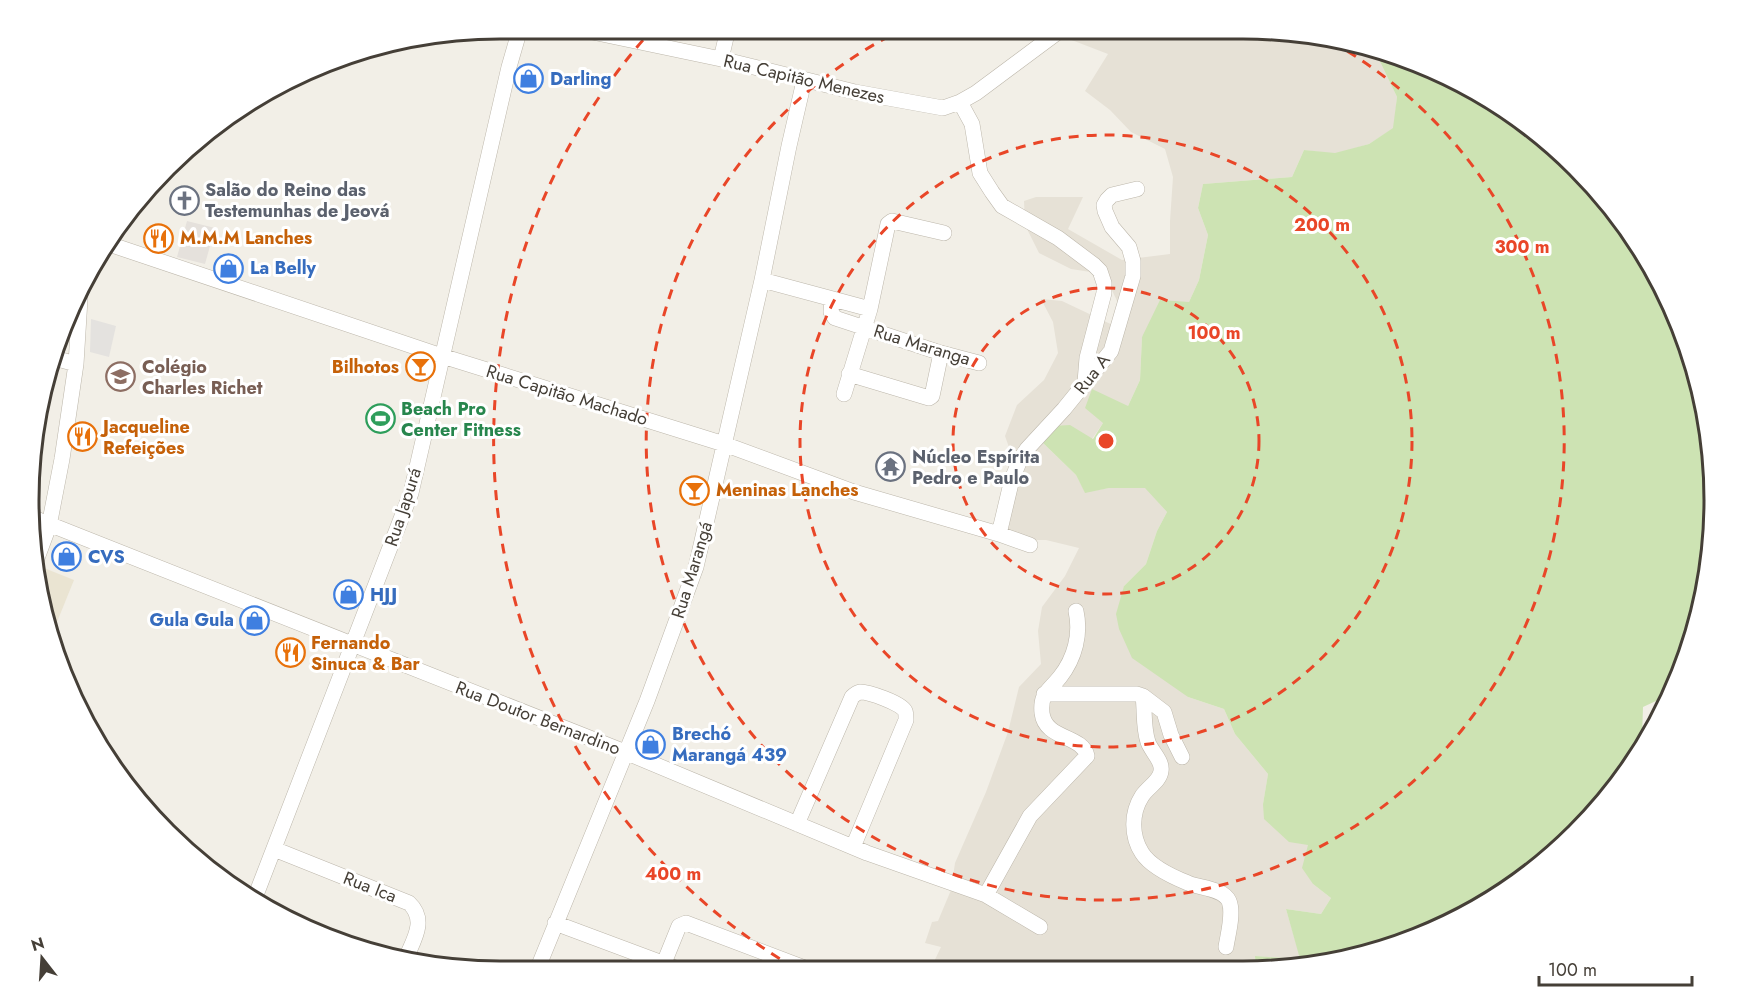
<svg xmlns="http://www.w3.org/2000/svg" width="1743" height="1000" font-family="Jost,sans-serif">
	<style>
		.residential { fill: #e6e1d6 }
		.industrial { fill: #e5e1dc }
		.education { fill: #eae4d2 }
		.green { fill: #cde3b3 }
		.parking { fill: #e4e2df }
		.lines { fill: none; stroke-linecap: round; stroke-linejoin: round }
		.minor-casing { stroke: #bdb7ab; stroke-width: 16 }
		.minor { stroke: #fff; stroke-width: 15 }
		.ring { fill: none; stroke: #e94628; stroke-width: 3; stroke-dasharray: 10 8 }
		.labels { text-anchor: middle; stroke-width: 6; stroke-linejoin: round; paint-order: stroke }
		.shop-label { font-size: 18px; font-weight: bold; fill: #366cbe; stroke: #fff; text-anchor: start }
		.street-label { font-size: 18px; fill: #453f37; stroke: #fff }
		.worship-label { font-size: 18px; font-weight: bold; fill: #5b616d; stroke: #fff; text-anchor: start }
		.food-label { font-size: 18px; font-weight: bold; fill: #c56008; stroke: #fff; text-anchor: start }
		.education-label { font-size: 18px; font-weight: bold; fill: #785e54; stroke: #fff; text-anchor: start }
		.leisure-label { font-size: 18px; font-weight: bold; fill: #27864d; stroke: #fff; text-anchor: start }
		.rim { fill: none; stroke: #453f37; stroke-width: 3 }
		.centre { fill: #e94628; stroke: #fff; stroke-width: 3 }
		.ring-label { font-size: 18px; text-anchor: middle; font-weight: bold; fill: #e94628; stroke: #fff; stroke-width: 6; stroke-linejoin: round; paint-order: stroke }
	</style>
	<rect width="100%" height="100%" fill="#f2efe7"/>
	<!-- residential -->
	<path class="residential" d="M 1080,29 L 1274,30 L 1374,49 L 1397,97 L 1394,128 L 1369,144 L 1335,154 L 1304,150 L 1292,177 L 1203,184 L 1198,208 L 1208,235 L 1199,280 L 1189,302 L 1142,337 L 1140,380 L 1128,406 L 1103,423 L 1092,439 L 1041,441 L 1076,475 L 1085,492 L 1109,488 L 1146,488 L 1167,512 L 1157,531 L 1146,564 L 1124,586 L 1188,697 L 1224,709 L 1235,734 L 1268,774 L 1263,804 L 1309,844 L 1313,884 L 1331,898 L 1321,914 L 1286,909 L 1301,960 L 1255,956 L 1256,970 L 930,970 L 941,947 L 925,943 L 932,922 L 938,921 L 951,890 L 955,863 L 986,792 L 1008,732 L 1019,687 L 1041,664 L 1038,631 L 1042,607 L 1065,576 L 1079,548 L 1046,540 L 1026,540 L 1000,531 L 1020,478 L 1005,436 L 1017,405 L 1044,380 L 1058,353 L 1053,322 L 1041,299 L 1062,301 L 1119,328 L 1120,307 L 1104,274 L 1071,269 L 1039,253 L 1025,225 L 1024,201 L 1036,197 L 1083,197 L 1068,229 L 1122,260 L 1170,254 L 1170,221 L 1173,177 L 1165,149 L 1131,132 L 1110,110 L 1085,91 L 1108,54 L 1069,39 Z"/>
	<!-- industrial -->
	<path class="industrial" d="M 187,221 L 215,228 L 205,264 L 177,257 Z"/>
	<!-- education -->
	<path class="education" d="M 44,568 L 74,580 L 57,622 L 47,618 L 39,581 Z"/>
	<!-- green -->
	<path class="green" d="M 1374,49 L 1395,54 L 1505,108 L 1576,166 L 1635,238 L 1678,319 L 1705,408 L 1714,500 L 1706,592 L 1679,680 L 1671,694 L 1643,707 L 1642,738 L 1645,743 L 1635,762 L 1576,834 L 1479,908 L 1394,947 L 1274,970 L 1256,970 L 1255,956 L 1300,959 L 1286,909 L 1321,914 L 1331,898 L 1313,884 L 1302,868 L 1308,845 L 1289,842 L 1264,819 L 1263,804 L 1268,774 L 1235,734 L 1224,709 L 1188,697 L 1132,658 L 1119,629 L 1116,614 L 1124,586 L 1146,564 L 1157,531 L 1167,512 L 1145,488 L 1109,488 L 1085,493 L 1076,475 L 1041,441 L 1053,426 L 1070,425 L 1093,439 L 1103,423 L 1085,408 L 1092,389 L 1128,406 L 1140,380 L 1142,337 L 1160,300 L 1189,302 L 1199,280 L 1208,235 L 1198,208 L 1203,184 L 1292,177 L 1304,150 L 1335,153 L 1369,144 L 1393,128 L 1397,97 Z"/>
	<!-- parking -->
	<path class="parking" d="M 91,319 L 116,326 L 109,357 L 90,352 Z"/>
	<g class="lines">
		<defs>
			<path id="minor" d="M 578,29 L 721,59 L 855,92 L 943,108 L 960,102 L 976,93 L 1062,29
				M 721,59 L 728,29
				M 960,102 L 972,124 L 980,173 L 992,192 L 1002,206 L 1058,238 L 1094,265 L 1100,271 L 1104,283 L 1104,293 L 1087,358 L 1085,382
				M 106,243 L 442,356 L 724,444 L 854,492 L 999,534 L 1030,545
				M 762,280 L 870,309
				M 832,299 L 831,312 L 835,318 L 941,353 L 979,363
				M 54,358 L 76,364
				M 849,374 L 929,398 L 932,396 L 941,353
				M 844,394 L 870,309 L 888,224 L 892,221 L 944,233
				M 31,517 L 625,752 L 867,853 L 986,895 L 1040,927
				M 999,534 L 1012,479 L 1020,460 L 1027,449 L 1064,409 L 1111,351 L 1133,276 L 1133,261 L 1129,247 L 1112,227 L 1105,211 L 1104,205 L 1107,200 L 1112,195 L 1137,189
				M 36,561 L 49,526 L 62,459 L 76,364 L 80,299
				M 1044,694 L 1137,694 L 1143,696 C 1145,711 1143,727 1148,742 C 1151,751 1163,761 1161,771 C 1160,781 1148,787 1142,796 C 1131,813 1131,836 1142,853 C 1151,867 1173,877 1188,883 C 1199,888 1223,888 1229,901 C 1234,913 1228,934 1226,947
				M 1143,696 L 1164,712 L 1171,735 L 1182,757
				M 797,824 L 852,697 C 855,694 856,693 860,692 C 869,692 901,703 905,711 C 906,713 906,717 906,720 L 853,847
				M 274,849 L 409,903 C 427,920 414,939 406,958
				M 986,895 L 1030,816 L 1087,756 C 1083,735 1045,740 1042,713 C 1040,693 1049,691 1060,677 C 1075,658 1081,634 1076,611
				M 254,900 L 411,493 L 509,67 L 520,29
				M 555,923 L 681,970
				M 664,963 L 679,926 L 686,923 L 810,970
				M 537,970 L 647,701 L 696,567 L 762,280 L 789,146 L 804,81"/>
		</defs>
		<!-- minor casing -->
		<use href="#minor" class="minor-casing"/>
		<!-- minor -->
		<use href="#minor" class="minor"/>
	</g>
	<!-- distance rings -->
	<g class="ring">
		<circle cx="1106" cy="441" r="153"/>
		<circle cx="1106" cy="441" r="306"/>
		<path d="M1332 42A459 459 0 1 1 901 30"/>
		<path d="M1711 531A612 612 0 0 1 1575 834M795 968A612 612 0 0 1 651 31"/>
	</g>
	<!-- icons -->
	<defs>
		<symbol id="shop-ring" viewBox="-11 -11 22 22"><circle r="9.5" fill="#fff" stroke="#3f7fe0" stroke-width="1.5"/><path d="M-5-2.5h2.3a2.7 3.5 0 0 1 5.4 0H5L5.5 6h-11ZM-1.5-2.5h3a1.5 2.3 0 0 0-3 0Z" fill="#3f7fe0"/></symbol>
		<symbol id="church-ring" viewBox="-11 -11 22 22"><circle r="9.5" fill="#fff" stroke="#6b7280" stroke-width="1.5"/><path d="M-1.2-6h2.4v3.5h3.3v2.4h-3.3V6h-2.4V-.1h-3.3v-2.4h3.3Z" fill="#6b7280"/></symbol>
		<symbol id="restaurant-ring" viewBox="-11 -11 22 22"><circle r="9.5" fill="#fff" stroke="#e8710a" stroke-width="1.5"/><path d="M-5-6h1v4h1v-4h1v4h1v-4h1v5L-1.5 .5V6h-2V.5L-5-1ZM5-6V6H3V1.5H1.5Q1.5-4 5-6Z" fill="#e8710a"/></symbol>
		<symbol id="bar-ring" viewBox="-11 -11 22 22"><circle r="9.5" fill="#fff" stroke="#e8710a" stroke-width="1.5"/><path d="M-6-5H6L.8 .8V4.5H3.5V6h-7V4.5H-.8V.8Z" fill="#e8710a"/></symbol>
		<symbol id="school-ring" viewBox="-11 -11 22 22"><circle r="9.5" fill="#fff" stroke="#8d6e63" stroke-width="1.5"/><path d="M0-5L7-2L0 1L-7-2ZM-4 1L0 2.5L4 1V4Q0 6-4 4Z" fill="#8d6e63"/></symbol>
		<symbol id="stadium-ring" viewBox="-11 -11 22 22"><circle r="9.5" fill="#fff" stroke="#2e9e5b" stroke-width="1.5"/><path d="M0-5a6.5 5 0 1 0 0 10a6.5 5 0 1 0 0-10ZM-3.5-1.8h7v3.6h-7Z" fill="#2e9e5b"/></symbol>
		<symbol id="temple-ring" viewBox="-11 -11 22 22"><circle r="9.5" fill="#fff" stroke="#6b7280" stroke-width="1.5"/><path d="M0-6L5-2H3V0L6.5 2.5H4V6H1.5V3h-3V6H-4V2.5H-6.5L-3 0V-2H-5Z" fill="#6b7280"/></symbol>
	</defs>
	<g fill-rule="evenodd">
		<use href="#shop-ring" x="512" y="62" width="33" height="33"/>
		<use href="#church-ring" x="168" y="184" width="33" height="33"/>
		<use href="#restaurant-ring" x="142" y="222" width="33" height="33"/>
		<use href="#shop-ring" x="212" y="252" width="33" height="33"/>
		<use href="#bar-ring" x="404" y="350" width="33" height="33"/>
		<use href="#school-ring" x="104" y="360" width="33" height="33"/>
		<use href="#stadium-ring" x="364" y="402" width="33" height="33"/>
		<use href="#restaurant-ring" x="66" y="420" width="33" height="33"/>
		<use href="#temple-ring" x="874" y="450" width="33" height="33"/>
		<use href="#bar-ring" x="678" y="474" width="33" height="33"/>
		<use href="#shop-ring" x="50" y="540" width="33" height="33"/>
		<use href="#shop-ring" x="332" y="578" width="33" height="33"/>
		<use href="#shop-ring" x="238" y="604" width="33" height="33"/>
		<use href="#restaurant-ring" x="274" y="636" width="33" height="33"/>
		<use href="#shop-ring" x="634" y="728" width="33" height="33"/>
	</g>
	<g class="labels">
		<!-- shop labels -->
		<g class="shop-label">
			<text x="550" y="85">Darling</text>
			<text x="250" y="274">La Belly</text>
			<text x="88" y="563">CVS</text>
			<text x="370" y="601">HJJ</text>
			<text x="234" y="626" text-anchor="end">Gula Gula</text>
			<text x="672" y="740">Brechó<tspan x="672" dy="21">Marangá 439</tspan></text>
		</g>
		<!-- street labels -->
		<g class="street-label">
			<text transform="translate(804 79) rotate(13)" y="6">Rua Capitão Menezes</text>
			<text transform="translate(922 345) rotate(17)" y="6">Rua Maranga</text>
			<text transform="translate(1092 374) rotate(-52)" y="6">Rua A</text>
			<text transform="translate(567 395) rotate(17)" y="6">Rua Capitão Machado</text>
			<text transform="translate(403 507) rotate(-72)" y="6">Rua Japurá</text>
			<text transform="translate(692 570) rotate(-73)" y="6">Rua Marangá</text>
			<text transform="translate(538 718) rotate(21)" y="6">Rua Doutor Bernardino</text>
			<text transform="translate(370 887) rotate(21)" y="6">Rua Ica</text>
		</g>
		<!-- worship labels -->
		<g class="worship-label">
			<text x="205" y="196">Salão do Reino das<tspan x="205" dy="21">Testemunhas de Jeová</tspan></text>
			<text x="912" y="463">Núcleo Espírita<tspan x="912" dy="21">Pedro e Paulo</tspan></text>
		</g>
		<!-- food labels -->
		<g class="food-label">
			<text x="180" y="244">M.M.M Lanches</text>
			<text x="399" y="373" text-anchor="end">Bilhotos</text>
			<text x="103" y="433">Jacqueline<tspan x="103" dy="21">Refeições</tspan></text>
			<text x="716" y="496">Meninas Lanches</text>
			<text x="311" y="649">Fernando<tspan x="311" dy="21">Sinuca &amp; Bar</tspan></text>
		</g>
		<!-- education labels -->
		<g class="education-label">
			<text x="142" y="373">Colégio<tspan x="142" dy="21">Charles Richet</tspan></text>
		</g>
		<!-- leisure labels -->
		<g class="leisure-label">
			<text x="401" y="415">Beach Pro<tspan x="401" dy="21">Center Fitness</tspan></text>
		</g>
	</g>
	<!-- crop -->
	<path d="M0 0H1743V1000H0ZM500 39H1243A461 461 0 0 1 1704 500V500A461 461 0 0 1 1243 961H500A461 461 0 0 1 39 500V500A461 461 0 0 1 500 39Z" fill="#fff" fill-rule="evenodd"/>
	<path class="rim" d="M500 39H1243A461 461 0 0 1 1704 500V500A461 461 0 0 1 1243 961H500A461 461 0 0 1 39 500V500A461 461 0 0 1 500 39Z"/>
	<circle cx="1106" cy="441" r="9" class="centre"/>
	<g class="ring-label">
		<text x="1322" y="231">200 m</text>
		<text x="1522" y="253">300 m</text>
		<text x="1214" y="339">100 m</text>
		<text x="673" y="880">400 m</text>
	</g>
	<!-- north arrow -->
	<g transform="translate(42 958) rotate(343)" stroke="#ffffff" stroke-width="4.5" paint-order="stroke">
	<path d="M0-4.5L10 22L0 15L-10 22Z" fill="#453f37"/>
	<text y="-9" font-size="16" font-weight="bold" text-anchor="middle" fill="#453f37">N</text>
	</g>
	<!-- scale -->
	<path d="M1539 976v9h153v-9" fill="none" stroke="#453f37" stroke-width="3"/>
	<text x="1548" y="976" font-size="18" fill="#453f37" stroke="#ffffff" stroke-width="4.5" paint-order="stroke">100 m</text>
</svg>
